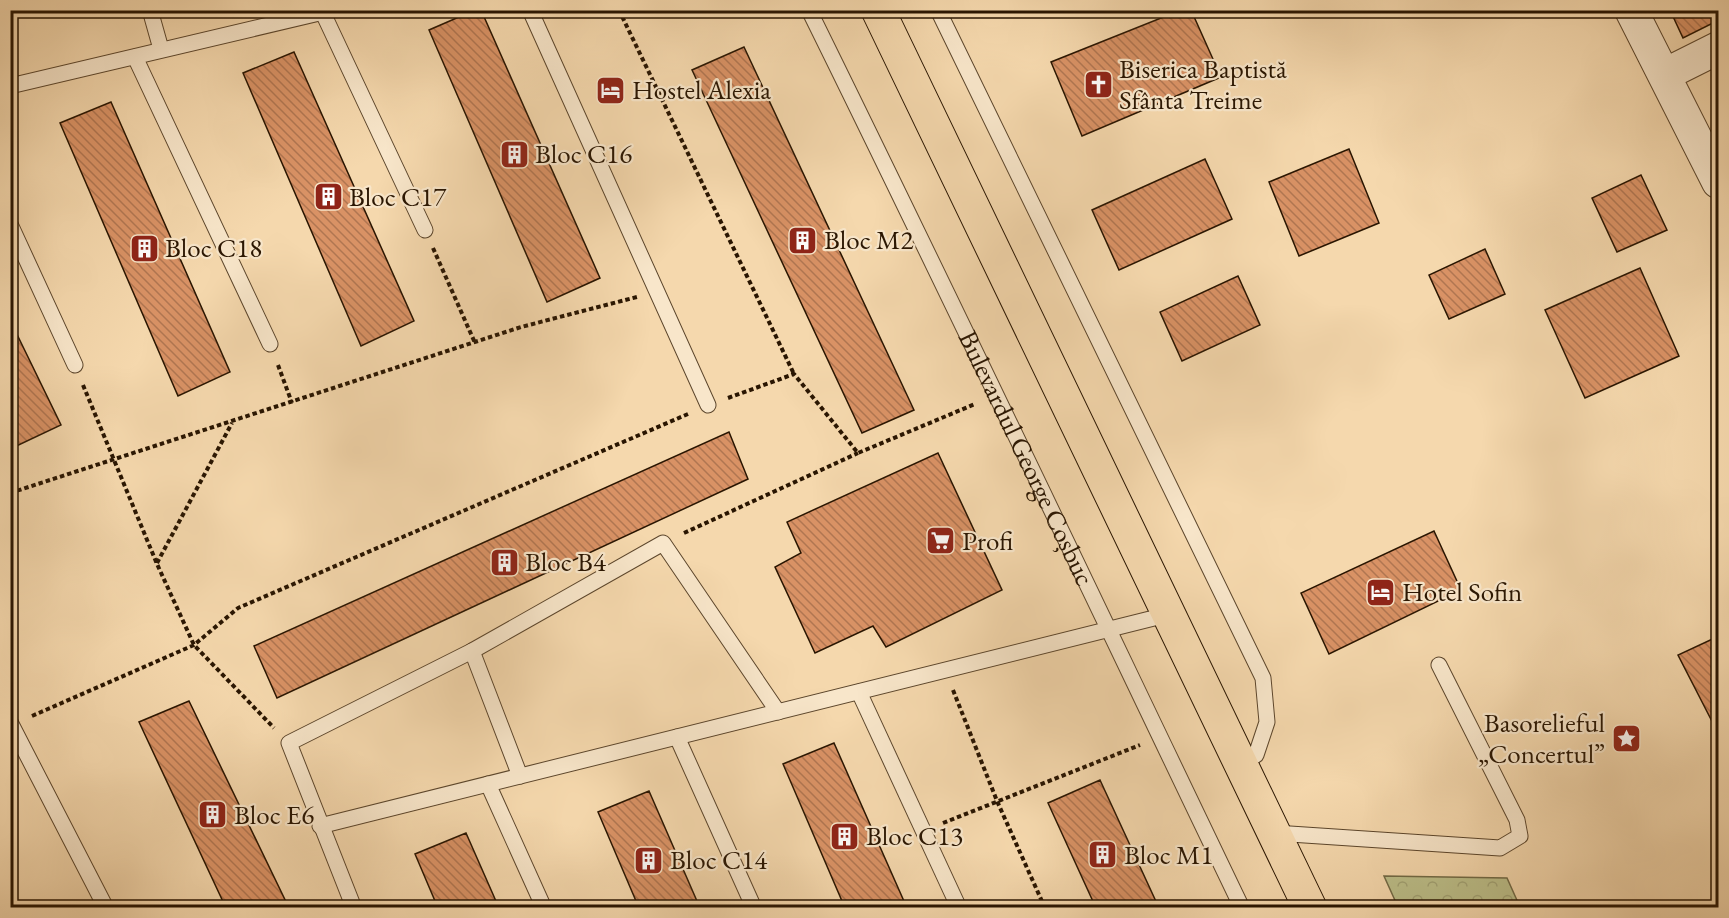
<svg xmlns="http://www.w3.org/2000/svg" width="1729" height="918" font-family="'EB Garamond',serif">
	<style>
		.park { fill: url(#park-crowns); stroke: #726a46; stroke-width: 1.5 }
		.building { fill: url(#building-back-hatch); stroke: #291501; stroke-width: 1.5 }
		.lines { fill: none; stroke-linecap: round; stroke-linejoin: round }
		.service-casing { stroke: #5c462c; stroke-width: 17 }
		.minor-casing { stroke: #5c462c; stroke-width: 34 }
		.primary-casing { stroke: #291501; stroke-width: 35 }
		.path { stroke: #291501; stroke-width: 4; stroke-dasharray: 4.5 3; stroke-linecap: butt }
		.service { stroke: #f8e6ca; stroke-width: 15 }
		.minor { stroke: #f8e6ca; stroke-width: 32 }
		.primary { stroke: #f5d8ad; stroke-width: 33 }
		.labels { text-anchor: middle; stroke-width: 4.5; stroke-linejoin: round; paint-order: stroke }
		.poi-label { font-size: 27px; fill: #291501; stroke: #f8e6ca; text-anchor: start }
		.street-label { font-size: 27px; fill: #291501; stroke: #f8e6ca }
	</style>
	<defs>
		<pattern id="park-crowns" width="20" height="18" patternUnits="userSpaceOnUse" patternTransform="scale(1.5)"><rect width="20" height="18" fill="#bcbf8a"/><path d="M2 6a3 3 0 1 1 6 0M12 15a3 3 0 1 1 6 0" fill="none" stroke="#a2a375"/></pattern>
		<pattern id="building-back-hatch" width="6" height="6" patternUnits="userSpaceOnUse" patternTransform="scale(1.5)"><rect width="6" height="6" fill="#d99265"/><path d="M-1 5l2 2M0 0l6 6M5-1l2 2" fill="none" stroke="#b07651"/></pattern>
	</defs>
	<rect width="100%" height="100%" fill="#f5d8ad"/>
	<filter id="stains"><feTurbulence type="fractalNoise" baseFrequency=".00333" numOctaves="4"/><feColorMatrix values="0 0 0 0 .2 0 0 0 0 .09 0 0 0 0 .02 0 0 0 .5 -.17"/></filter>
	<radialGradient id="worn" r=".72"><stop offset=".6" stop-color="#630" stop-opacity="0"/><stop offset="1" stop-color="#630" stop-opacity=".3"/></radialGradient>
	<!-- park -->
	<path class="park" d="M 1384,876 L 1507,878 L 1520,907 L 1398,907 Z"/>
	<!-- building -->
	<path class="building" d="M 475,10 L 481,10 L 600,278 L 547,302 L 429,30 Z
		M 1181,10 L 1191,10 L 1221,77 L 1082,136 L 1051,62 Z
		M 1670,10 L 1719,10 L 1719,20 L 1683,38 Z
		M 744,47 L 914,410 L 862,433 L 692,70 Z
		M 294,52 L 414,321 L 361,346 L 243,73 Z
		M 111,102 L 230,372 L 178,396 L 60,123 Z
		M 1349,149 L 1379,223 L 1299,256 L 1269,182 Z
		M 1205,159 L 1232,219 L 1119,270 L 1092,210 Z
		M 1641,175 L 1667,230 L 1617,252 L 1592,198 Z
		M 1485,249 L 1505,294 L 1449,319 L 1429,275 Z
		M 1640,268 L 1679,356 L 1585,398 L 1545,310 Z
		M 1238,276 L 1260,325 L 1182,361 L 1160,312 Z
		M 10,320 L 61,425 L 10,449 Z
		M 729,432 L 748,479 L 277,698 L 254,646 Z
		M 938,453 L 1002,590 L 886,647 L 873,626 L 815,653 L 775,567 L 801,553 L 787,522 Z
		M 1434,531 L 1461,590 L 1329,654 L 1301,593 Z
		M 1719,636 L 1719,735 L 1678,655 Z
		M 189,701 L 289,908 L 226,908 L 139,722 Z
		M 834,743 L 907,908 L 845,908 L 783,764 Z
		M 1100,780 L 1159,908 L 1096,908 L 1048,803 Z
		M 649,791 L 700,908 L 639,908 L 598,812 Z
		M 466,833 L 499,908 L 438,908 L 415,854 Z"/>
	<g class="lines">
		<defs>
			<g id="service">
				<path d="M 150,10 L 161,49"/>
				<path d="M 530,10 L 708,405"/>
				<path id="s1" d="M 809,10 C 956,308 1098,608 1242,908"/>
				<path d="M 938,10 L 1263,678 L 1267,722 L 1256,755 L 1241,762"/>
				<path d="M 323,13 L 425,230"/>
				<path d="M 135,57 L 270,344"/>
				<path d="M 10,86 L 332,10"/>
				<path d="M 10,224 L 75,365"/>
				<path d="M 472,651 L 520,776"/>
				<path d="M 859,692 L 959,908"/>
				<path d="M 10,722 L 106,908"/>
				<path d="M 677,737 L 754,908"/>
				<path d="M 488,784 L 544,908"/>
				<path d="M 320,826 L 1170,614"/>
				<path d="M 1275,833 L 1500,848 L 1520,836 L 1517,820 L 1439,665"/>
				<path d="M 354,908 L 289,743 L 472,651 L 663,543 L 778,712"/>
			</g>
			<path id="minor" d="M 1631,10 L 1718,182
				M 1664,75 L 1718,48"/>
			<path id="primary" d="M 878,10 L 1310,908"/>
		</defs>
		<!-- service casing -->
		<use href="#service" class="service-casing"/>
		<!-- minor casing -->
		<use href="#minor" class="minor-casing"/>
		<!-- primary casing -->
		<use href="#primary" class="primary-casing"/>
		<!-- path -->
		<path class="path" d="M 619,10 L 794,374
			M 433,248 L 475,343
			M 278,365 L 292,403
			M 83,385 L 157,564 L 194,645 L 274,728
			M 728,398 L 794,374 L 858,453 L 975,404
			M 10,493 L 521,327 L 637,297
			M 684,533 L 858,453
			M 157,563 L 232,423
			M 953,690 L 997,801 L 1045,908
			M 32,716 L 194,645 L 238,608 L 688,414
			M 943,823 L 1140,745"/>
		<!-- service -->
		<use href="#service" class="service"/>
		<!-- minor -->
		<use href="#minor" class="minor"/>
		<!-- primary -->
		<use href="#primary" class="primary"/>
	</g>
	<!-- icons -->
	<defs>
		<symbol id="church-square" viewBox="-11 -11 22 22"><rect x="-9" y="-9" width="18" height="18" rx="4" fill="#8f2418" stroke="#f8e6ca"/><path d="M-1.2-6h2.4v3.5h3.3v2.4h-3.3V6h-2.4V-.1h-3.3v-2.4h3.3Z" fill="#fff"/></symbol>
		<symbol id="hotel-square" viewBox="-11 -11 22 22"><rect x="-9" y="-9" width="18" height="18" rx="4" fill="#8f2418" stroke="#f8e6ca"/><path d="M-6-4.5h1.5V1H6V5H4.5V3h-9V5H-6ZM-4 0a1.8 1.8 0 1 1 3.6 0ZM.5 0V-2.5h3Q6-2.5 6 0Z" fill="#fff"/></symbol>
		<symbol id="building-square" viewBox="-11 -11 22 22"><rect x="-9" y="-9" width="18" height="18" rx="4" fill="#8f2418" stroke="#f8e6ca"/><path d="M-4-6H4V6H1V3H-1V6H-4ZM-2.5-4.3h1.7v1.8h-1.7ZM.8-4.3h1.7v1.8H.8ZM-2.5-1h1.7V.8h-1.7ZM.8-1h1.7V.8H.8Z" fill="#fff"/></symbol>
		<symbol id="supermarket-square" viewBox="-11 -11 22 22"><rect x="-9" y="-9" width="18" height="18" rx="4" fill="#8f2418" stroke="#f8e6ca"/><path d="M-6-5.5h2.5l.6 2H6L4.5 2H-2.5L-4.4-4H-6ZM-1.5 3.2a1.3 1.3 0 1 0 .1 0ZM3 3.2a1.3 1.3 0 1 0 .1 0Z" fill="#fff"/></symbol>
		<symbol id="sight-square" viewBox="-11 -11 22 22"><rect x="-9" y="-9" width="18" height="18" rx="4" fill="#8f2418" stroke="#f8e6ca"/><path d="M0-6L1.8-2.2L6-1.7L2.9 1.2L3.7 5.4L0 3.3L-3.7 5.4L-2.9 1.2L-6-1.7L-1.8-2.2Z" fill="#fff"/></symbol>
	</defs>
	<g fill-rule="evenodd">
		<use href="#church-square" x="1082" y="68" width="33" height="33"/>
		<use href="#hotel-square" x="594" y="74" width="33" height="33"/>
		<use href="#building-square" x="498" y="138" width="33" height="33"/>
		<use href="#building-square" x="312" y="180" width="33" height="33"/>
		<use href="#building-square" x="786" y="224" width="33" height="33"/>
		<use href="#building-square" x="128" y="232" width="33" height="33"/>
		<use href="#supermarket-square" x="924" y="524" width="33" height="33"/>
		<use href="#building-square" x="488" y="546" width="33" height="33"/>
		<use href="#hotel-square" x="1364" y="576" width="33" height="33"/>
		<use href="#sight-square" x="1610" y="722" width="33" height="33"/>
		<use href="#building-square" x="196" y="798" width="33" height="33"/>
		<use href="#building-square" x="828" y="820" width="33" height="33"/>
		<use href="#building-square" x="1086" y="838" width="33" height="33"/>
		<use href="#building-square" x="632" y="844" width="33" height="33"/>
	</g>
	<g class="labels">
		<!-- poi labels -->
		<g class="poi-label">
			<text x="1119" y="78">Biserica Baptistă<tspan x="1119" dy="31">Sfânta Treime</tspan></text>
			<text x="632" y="99">Hostel Alexia</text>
			<text x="535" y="163">Bloc C16</text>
			<text x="349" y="206">Bloc C17</text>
			<text x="824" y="249">Bloc M2</text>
			<text x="165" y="257">Bloc C18</text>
			<text x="962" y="550">Profi</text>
			<text x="525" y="571">Bloc B4</text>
			<text x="1402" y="601">Hotel Sofin</text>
			<text x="1605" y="732" text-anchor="end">Basorelieful<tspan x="1605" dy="31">„Concertul”</tspan></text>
			<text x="234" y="824">Bloc E6</text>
			<text x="866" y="845">Bloc C13</text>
			<text x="1124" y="864">Bloc M1</text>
			<text x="670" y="869">Bloc C14</text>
		</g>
		<!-- street labels -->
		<g class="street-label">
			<text dy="9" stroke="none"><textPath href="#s1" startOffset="498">Bulevardul George Coșbuc</textPath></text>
		</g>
	</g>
	<!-- margin -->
	<rect width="1729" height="918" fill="none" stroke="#f5d8ad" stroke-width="36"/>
	<rect x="12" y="12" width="1705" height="894" fill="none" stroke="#291501" stroke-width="3"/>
	<rect x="18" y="18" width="1693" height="882" fill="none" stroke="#291501" stroke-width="1.5"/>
	<rect width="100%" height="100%" filter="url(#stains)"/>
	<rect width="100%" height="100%" fill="url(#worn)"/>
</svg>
